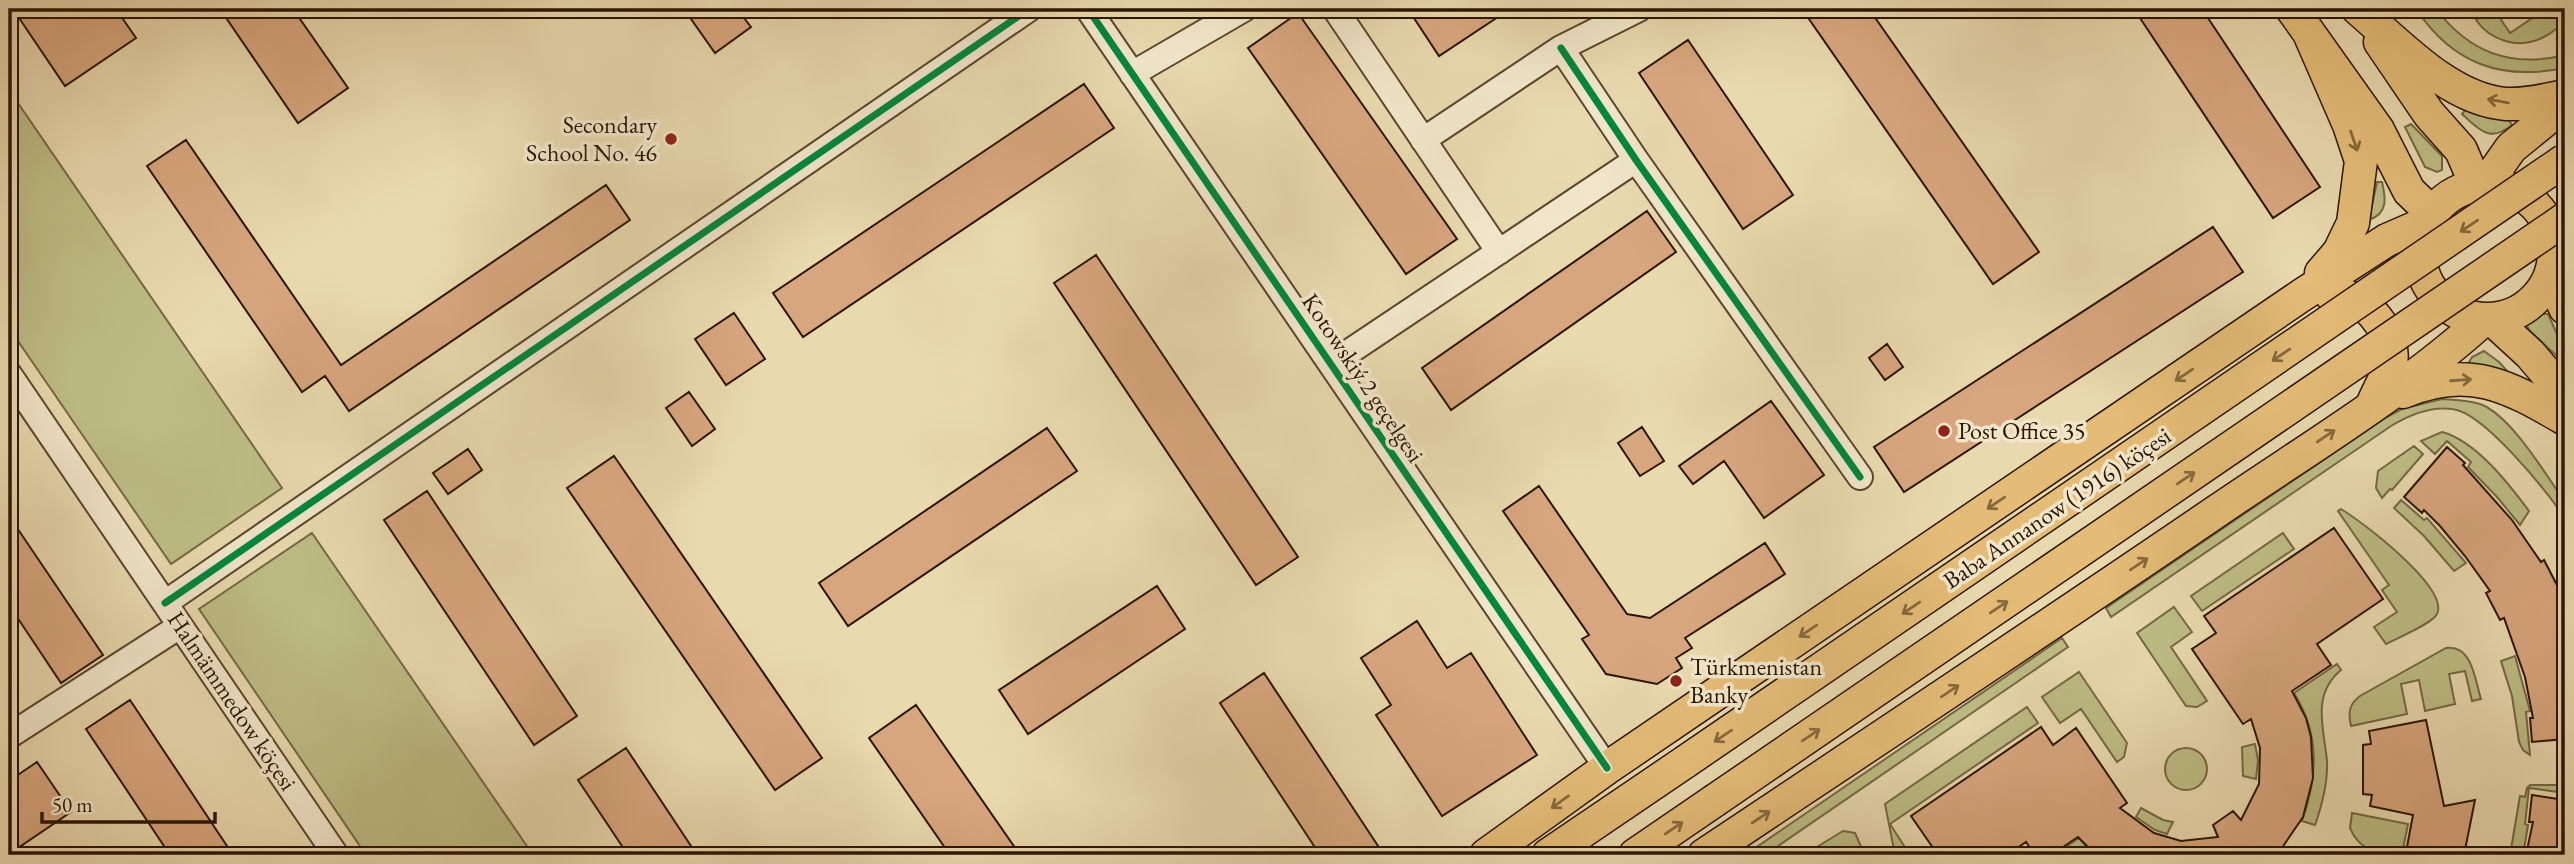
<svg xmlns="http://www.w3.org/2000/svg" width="2574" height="864" font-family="'EB Garamond',serif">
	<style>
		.green { fill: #bebd85; stroke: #746943; stroke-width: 2 }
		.building { fill: #d8a67e; stroke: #2a1501; stroke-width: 2 }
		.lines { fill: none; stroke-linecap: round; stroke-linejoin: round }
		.minor-casing { stroke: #5a462c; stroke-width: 28 }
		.major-casing { stroke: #2a1501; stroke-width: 35 }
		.minor { stroke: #f1e6ca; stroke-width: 24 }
		.major { stroke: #e4bc77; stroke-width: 32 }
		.major-bridge-casing { stroke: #2a1501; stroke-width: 35; stroke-linecap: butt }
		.major-bridge { stroke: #e4bc77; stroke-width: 32 }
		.cycleway-casing { stroke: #f1e6ca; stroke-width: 11 }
		.cycleway { stroke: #00873e; stroke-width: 7 }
		.oneway { stroke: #87683c }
		.poi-dot { fill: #8f2418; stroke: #f1e6ca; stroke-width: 2.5 }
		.labels { text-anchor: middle; stroke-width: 7; stroke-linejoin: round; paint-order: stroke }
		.poi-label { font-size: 24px; fill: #2a1501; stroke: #f1e6ca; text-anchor: start }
		.street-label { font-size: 24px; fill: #2a1501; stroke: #f1e6ca }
	</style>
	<rect width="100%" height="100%" fill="#e9d9ae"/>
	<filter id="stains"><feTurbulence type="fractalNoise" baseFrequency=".00286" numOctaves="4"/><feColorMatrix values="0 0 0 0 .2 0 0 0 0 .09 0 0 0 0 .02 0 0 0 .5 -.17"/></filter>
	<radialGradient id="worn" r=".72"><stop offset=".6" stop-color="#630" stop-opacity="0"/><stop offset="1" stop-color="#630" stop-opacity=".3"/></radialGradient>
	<!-- green -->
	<path class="green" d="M 2416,9 L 2436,9 C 2470,53 2511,68 2565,55 L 2565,68 C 2501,81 2453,64 2416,9 Z
		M 2494,9 L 2510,33 L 2546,9 L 2565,9 L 2565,22 C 2558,28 2550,34 2542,38 C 2518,50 2490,40 2476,20 Z
		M 9,90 L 282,488 L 171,564 L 9,328 Z
		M 2467,108 L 2506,116 L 2512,125 C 2490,143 2479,130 2462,114 Z
		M 2411,124 L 2442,156 L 2442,170 L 2437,172 L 2425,167 L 2405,127 Z
		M 2377,182 L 2382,182 C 2386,199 2388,213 2369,220 Z
		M 2541,314 L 2548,314 L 2565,352 L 2565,355 L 2560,359 L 2530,331 L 2527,326 L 2529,321 Z
		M 2484,351 L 2499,362 L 2509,373 L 2468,364 L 2472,357 Z
		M 2442,399 C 2455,400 2467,400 2480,404 C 2511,415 2546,475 2565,502 L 2565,518 C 2547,492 2484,412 2452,409 C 2430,406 2409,415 2391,426 L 2111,617 L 2106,608 L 2385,418 L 2402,409 Z
		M 2442,432 C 2476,441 2509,484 2529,511 L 2520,525 L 2497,497 L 2468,467 L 2471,462 L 2447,441 L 2435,454 L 2421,441 Z
		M 2414,446 L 2423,454 L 2392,490 L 2390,489 L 2382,498 L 2376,488 L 2378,471 Z
		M 2401,500 L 2424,520 L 2427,518 L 2466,563 L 2454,571 L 2424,536 L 2394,508 Z
		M 2341,509 C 2361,521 2450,588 2437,614 C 2432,624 2397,638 2386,644 L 2374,627 L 2397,612 L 2382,590 L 2389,585 L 2338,511 Z
		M 312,533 L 533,855 L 366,855 L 199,609 Z
		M 2283,533 L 2294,549 L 2202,611 L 2191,596 Z
		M 2174,607 L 2192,632 L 2171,647 L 2207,701 L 2197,707 L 2186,706 L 2137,633 Z
		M 2062,638 L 2068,647 L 1765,855 L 1745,855 Z
		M 2446,648 C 2472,644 2475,680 2481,699 L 2472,701 L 2465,671 L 2449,674 L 2455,704 L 2425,711 L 2419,680 L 2401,684 L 2407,714 L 2351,726 C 2348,713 2349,704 2360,696 Z
		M 2515,656 L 2530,711 L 2526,712 L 2530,755 L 2523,750 L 2519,742 L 2512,696 L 2501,661 Z
		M 2337,664 L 2341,670 C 2311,695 2324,728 2327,761 C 2328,783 2322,805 2315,825 L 2302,821 C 2318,777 2320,734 2294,693 Z
		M 2079,672 L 2127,743 L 2124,757 L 2117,762 L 2081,709 L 2060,723 L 2042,697 Z
		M 2027,707 L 2038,723 L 1890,824 L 1910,855 L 1895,855 L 1885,804 Z
		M 2255,744 L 2258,760 L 2256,779 L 2243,776 L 2242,747 Z
		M2165 769a21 21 0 1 1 42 0a21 21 0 1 1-42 0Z
		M 2530,785 L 2565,785 L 2565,793 L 2529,788 L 2525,824 L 2528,825 L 2523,855 L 2510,855 L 2520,796 L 2525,797 L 2527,788 Z
		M 2141,808 L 2163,820 L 2173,822 L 2167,834 L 2155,830 L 2136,817 Z
		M 2352,813 L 2408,824 L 2402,854 L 2406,855 C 2383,855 2360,853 2350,828 Z
		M 1843,831 L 1855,833 L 1863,851 L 1849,855 L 1804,855 Z
		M 2079,838 L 2094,855 L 2054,855 Z"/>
	<!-- building -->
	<path class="building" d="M 13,9 L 116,9 L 136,38 L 65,86 Z
		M 220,9 L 293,9 L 348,88 L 298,123 Z
		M 684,9 L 737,9 L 751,27 L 715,53 Z
		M 1408,9 L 1510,9 L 1439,56 Z
		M 1802,9 L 1869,9 L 2039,252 L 1993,284 Z
		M 2134,9 L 2202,9 L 2320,187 L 2273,218 Z
		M 1298,13 L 1457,239 L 1406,274 L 1248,48 Z
		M 1688,40 L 1793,195 L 1743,229 L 1639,73 Z
		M 1084,84 L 1114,128 L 803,337 L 773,293 Z
		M 186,140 L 341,365 L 606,185 L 630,220 L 349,411 L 325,376 L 302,392 L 147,166 Z
		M 1647,211 L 1676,252 L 1451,410 L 1422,368 Z
		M 2213,227 L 2243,272 L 1904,492 L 1874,447 Z
		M 1096,255 L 1298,557 L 1256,585 L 1054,283 Z
		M 734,313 L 765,359 L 726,385 L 695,339 Z
		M 1887,344 L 1903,367 L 1885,380 L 1869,358 Z
		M 689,392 L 715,429 L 692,446 L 666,408 Z
		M 1771,401 L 1824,475 L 1764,518 L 1724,461 L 1693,484 L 1679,466 Z
		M 1642,427 L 1664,461 L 1640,476 L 1618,443 Z
		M 1047,428 L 1077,471 L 848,626 L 819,583 Z
		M 2447,447 L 2465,463 L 2463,465 L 2512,520 L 2541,562 L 2544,560 L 2560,591 L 2557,593 L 2565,612 L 2565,739 L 2532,742 L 2530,718 L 2533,718 L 2525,677 L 2504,618 L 2500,620 L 2486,593 L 2490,591 L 2465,556 L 2440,526 L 2424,510 L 2422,513 L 2404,497 Z
		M 468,449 L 482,470 L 448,494 L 433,473 Z
		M 614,456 L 822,758 L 775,790 L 567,488 Z
		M 1539,486 L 1627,614 L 1650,618 L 1765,543 L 1785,574 L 1685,638 L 1692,648 L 1676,658 L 1682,668 L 1657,684 L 1606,674 L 1582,639 L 1589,635 L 1503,511 Z
		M 427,491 L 577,716 L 534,745 L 384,520 Z
		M 9,516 L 103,655 L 61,683 L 9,605 Z
		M 2334,528 L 2383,599 L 2317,644 L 2331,665 L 2292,691 L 2306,718 L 2311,737 L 2313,778 L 2303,817 L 2277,855 L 2096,855 L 2078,837 L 2051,855 L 2035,855 L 2026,842 L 2007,855 L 1938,855 L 1911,816 L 2041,727 L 2053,745 L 2076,728 L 2127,803 L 2120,808 L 2154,833 L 2181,841 L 2218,837 L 2213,825 L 2233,811 L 2241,820 L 2259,784 L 2260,748 L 2251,719 L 2243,724 L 2192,649 L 2216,633 L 2204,616 Z
		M 1157,586 L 1185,629 L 1028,734 L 999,690 Z
		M 1417,621 L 1447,668 L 1471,653 L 1537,755 L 1442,816 L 1376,715 L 1391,705 L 1361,658 Z
		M 1264,673 L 1384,855 L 1320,855 L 1220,703 Z
		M 130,700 L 233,855 L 170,855 L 86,729 Z
		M 916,705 L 1020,855 L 950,855 L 869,738 Z
		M 2426,720 L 2444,806 L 2475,800 L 2464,855 L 2447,855 L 2407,847 L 2413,815 L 2370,806 L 2372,795 L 2363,794 L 2363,745 L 2371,744 L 2369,731 Z
		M 626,748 L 697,855 L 628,855 L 578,780 Z
		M 37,762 L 71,812 L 9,854 L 9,781 Z
		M 2532,795 L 2565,800 L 2565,855 L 2526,855 L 2533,822 L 2529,822 Z"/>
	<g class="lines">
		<defs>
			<path id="minor" d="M 1088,9 L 1607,768
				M 1335,9 L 1499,252
				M 1561,48 L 1636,160 L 1860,477
				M 1132,74 L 1244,9
				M 1423,140 L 1561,48 L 1639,9
				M 1331,364 L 1636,160
				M 9,374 L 336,855
				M 165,603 L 1029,9
				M 9,736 L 180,626 L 171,612"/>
			<path id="major" d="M 2292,9 L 2378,130 L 2409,191 L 2432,213
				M 2358,9 C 2399,44 2450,100 2506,104 C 2526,105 2546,100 2565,96
				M 2309,33 L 2349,125 L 2361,161 L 2353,223 L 2339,252 L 2321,273
				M 2380,42 L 2429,114 L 2461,150 L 2476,185
				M2420 252a67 67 0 1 1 134 0a67 67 0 1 1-134 0Z
				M 2485,185 L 2511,148 L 2565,104
				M 2551,275 L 2565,308
				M 2332,296 C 2337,296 2344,295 2349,297 C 2372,305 2396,338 2391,363 C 2387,376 2378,391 2373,403
				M 2493,320 L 2530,354 L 2565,395
				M 2403,392 C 2469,364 2508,386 2565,419
				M 1486,855 L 1607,768 L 2302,295 L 2387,240 L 2426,223
				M 1548,855 L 1685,762
				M 1635,855 L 1714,801
				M 1704,855 C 1875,741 2047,627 2217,511 C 2306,450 2402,393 2483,320"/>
		</defs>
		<!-- minor casing -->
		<use href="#minor" class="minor-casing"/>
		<!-- major casing -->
		<use href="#major" class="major-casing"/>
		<!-- minor -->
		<use href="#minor" class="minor"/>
		<!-- major -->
		<use href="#major" class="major"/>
		<defs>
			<path id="major-bridge" d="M 1685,762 L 2565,160
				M 1714,801 L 2565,219"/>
		</defs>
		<!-- major-bridge casing -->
		<use href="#major-bridge" class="major-bridge-casing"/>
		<!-- major-bridge -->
		<use href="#major-bridge" class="major-bridge"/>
		<defs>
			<path id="cycleway" d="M 1088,9 L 1607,768
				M 1561,48 L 1636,160 L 1860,477
				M 165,603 L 1029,9"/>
		</defs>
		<!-- cycleway casing -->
		<use href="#cycleway" class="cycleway-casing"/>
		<!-- cycleway -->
		<use href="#cycleway" class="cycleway"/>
	</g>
	<!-- one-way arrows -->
	<defs><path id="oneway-shaft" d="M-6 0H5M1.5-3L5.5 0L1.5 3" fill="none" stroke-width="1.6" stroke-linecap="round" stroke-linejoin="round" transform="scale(1.75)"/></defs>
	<g class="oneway">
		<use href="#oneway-shaft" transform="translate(2498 101) rotate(-170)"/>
		<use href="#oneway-shaft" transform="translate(2354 141) rotate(71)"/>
		<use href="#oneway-shaft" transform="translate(2469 226) rotate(146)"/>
		<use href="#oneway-shaft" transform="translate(2281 355) rotate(146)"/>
		<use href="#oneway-shaft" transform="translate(2184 375) rotate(146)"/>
		<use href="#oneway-shaft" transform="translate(2461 380) rotate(-4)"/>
		<use href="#oneway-shaft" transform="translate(2326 436) rotate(-34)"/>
		<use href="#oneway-shaft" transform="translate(2186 478) rotate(-34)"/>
		<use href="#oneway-shaft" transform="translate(1996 503) rotate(146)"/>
		<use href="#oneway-shaft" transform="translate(2139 564) rotate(-34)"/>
		<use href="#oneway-shaft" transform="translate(1999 607) rotate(-34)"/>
		<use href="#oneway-shaft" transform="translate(1911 608) rotate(146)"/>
		<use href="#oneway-shaft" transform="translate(1808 631) rotate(146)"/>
		<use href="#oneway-shaft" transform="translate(1950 691) rotate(-34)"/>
		<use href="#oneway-shaft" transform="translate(1811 735) rotate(-34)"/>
		<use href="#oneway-shaft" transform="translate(1723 736) rotate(146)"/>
		<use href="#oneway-shaft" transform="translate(1560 802) rotate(144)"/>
		<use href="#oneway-shaft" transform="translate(1761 817) rotate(-34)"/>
		<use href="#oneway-shaft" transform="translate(1674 828) rotate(-34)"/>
	</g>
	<!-- markers -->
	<g class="poi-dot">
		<circle cx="671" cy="139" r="7"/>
		<circle cx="1944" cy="431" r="7"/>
		<circle cx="1676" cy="681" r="7"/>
	</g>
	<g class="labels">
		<!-- poi labels -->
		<g class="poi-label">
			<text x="657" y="133" text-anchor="end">Secondary<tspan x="657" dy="28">School No. 46</tspan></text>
			<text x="1958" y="439">Post Office 35</text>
			<text x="1690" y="675">Türkmenistan<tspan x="1690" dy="28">Banky</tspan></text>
		</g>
		<!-- street labels -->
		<g class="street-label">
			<text transform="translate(1363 378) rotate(56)" y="8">Kotowskiý 2 geçelgesi</text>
			<text transform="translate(2057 508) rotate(-34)" y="8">Baba Annanow (1916) köçesi</text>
			<text transform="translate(232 701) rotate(56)" y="8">Halmämmedow köçesi</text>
		</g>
	</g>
	<!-- margin -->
	<rect width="2574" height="864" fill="none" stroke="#e9d9ae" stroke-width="35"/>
	<rect x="10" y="10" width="2553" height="843" fill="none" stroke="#2a1501" stroke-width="3.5"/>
	<rect x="18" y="18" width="2539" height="829" fill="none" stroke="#2a1501" stroke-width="2"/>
	<!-- scale -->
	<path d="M42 812v10h173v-10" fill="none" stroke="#2a1501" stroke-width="3.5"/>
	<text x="52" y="812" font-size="21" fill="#2a1501" stroke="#f1e6ca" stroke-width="5" paint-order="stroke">50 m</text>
	<rect width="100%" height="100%" filter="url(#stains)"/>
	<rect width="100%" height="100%" fill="url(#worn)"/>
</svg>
